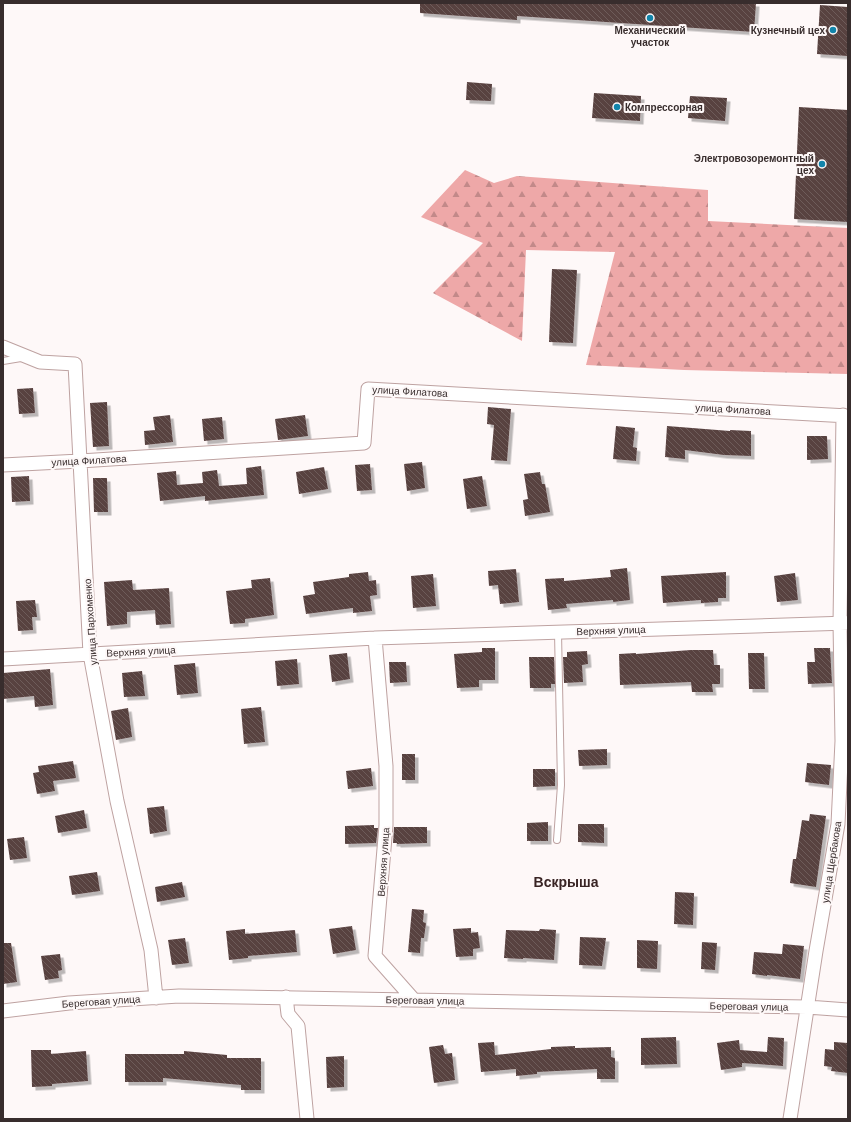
<svg xmlns="http://www.w3.org/2000/svg" width="851" height="1122" font-family="Arial,sans-serif">
	<style>
		.forest { fill: url(#forest-firs) }
		.building { fill: url(#building-back-hatch); filter: url(#shadow) }
		.lines { fill: none; stroke-linecap: round; stroke-linejoin: round }
		.lane-casing { stroke: #bea2a1; stroke-width: 8 }
		.street-casing { stroke: #bea2a1; stroke-width: 15 }
		.lane { stroke: #fff; stroke-width: 6 }
		.street { stroke: #fff; stroke-width: 13 }
		.poi-dot { fill: #1285ab; stroke: #fef8f8; stroke-width: 1.5 }
		.labels { text-anchor: middle; stroke-width: 4; stroke-linejoin: round; paint-order: stroke }
		.poi-label { font-size: 10px; font-weight: bold; fill: #382d2d; stroke: #fef8f8; text-anchor: end }
		.street-label { font-size: 10px; fill: #382d2d; stroke: #fef8f8 }
		.district-label { font-size: 14px; font-weight: bold; fill: #392424; stroke: #fef8f8 }
	</style>
	<defs>
		<pattern id="forest-firs" width="22" height="20" patternUnits="userSpaceOnUse"><rect width="22" height="20" fill="#eea8a8"/><path d="M5 1l3.5 6h-7zM16 11l3.5 6h-7z" fill="#c28989"/></pattern>
		<pattern id="building-back-hatch" width="6" height="6" patternUnits="userSpaceOnUse"><rect width="6" height="6" fill="#594241"/><path d="M-1 5l2 2M0 0l6 6M5-1l2 2" fill="none" stroke="#6e5b5a"/></pattern>
		<filter id="shadow"><feDropShadow dx="3.5" dy="3.5" stdDeviation="0" flood-color="#0004"/></filter>
	</defs>
	<rect width="100%" height="100%" fill="#fef8f8"/>
	<!-- forest -->
	<path class="forest" d="M 465,170 L 494,183 L 517,176 L 708,190 L 708,221 L 848,228 L 848,374 L 684,370 L 586,365 L 615,252 L 526,250 L 522,341 L 433,293 L 483,243 L 421,217 Z"/>
	<!-- building -->
	<path class="building" d="M 420,3 L 756,3 L 754,32 L 517,16 L 517,20 L 420,13 Z
		M 820,5 L 848,7 L 848,56 L 817,54 Z
		M 467,82 L 492,84 L 491,101 L 466,100 Z
		M 594,93 L 641,96 L 640,121 L 592,118 Z
		M 690,96 L 727,98 L 725,121 L 688,118 Z
		M 799,107 L 848,110 L 848,222 L 794,219 Z
		M 552,269 L 577,270 L 573,343 L 549,342 Z
		M 33,388 L 35,413 L 19,414 L 17,389 Z
		M 107,402 L 109,446 L 93,447 L 90,403 Z
		M 488,407 L 511,409 L 507,461 L 491,460 L 494,425 L 487,424 Z
		M 170,415 L 173,442 L 145,445 L 144,431 L 155,430 L 153,417 Z
		M 305,415 L 308,436 L 278,440 L 275,419 Z
		M 222,417 L 224,439 L 204,441 L 202,419 Z
		M 616,426 L 635,428 L 633,447 L 637,448 L 636,461 L 613,459 Z
		M 667,426 L 730,431 L 730,430 L 751,431 L 751,456 L 724,455 L 685,450 L 685,459 L 665,457 Z
		M 807,436 L 827,436 L 828,459 L 807,460 Z
		M 422,462 L 425,488 L 407,491 L 404,464 Z
		M 370,464 L 372,490 L 357,491 L 355,465 Z
		M 261,466 L 264,495 L 205,501 L 205,496 L 160,501 L 157,473 L 176,471 L 177,485 L 203,483 L 202,472 L 217,470 L 219,486 L 247,484 L 246,468 Z
		M 324,467 L 328,489 L 299,494 L 296,472 Z
		M 540,472 L 542,484 L 545,484 L 550,512 L 525,516 L 523,500 L 528,499 L 524,474 Z
		M 29,476 L 30,501 L 12,502 L 11,477 Z
		M 482,476 L 487,506 L 467,509 L 463,479 Z
		M 93,478 L 107,478 L 108,512 L 94,512 Z
		M 627,568 L 630,600 L 613,602 L 613,600 L 566,604 L 567,608 L 548,610 L 545,579 L 564,578 L 564,581 L 611,577 L 610,570 Z
		M 516,569 L 519,602 L 500,604 L 498,585 L 489,586 L 488,571 Z
		M 368,572 L 369,581 L 376,580 L 377,595 L 370,596 L 372,611 L 353,613 L 353,608 L 306,614 L 303,596 L 315,594 L 313,582 L 349,577 L 349,574 Z
		M 726,572 L 726,598 L 718,598 L 718,602 L 701,603 L 701,600 L 663,603 L 661,576 Z
		M 795,573 L 798,600 L 777,602 L 774,576 Z
		M 433,574 L 436,606 L 413,608 L 411,576 Z
		M 270,578 L 274,615 L 245,619 L 245,623 L 230,624 L 226,591 L 252,588 L 251,580 Z
		M 132,580 L 133,590 L 169,588 L 171,624 L 156,625 L 155,610 L 127,612 L 127,624 L 107,626 L 104,582 Z
		M 35,600 L 37,617 L 32,617 L 33,630 L 18,631 L 16,601 Z
		M 482,648 L 495,648 L 495,680 L 479,680 L 479,687 L 457,688 L 454,654 L 482,652 Z
		M 814,648 L 830,648 L 832,683 L 808,684 L 807,662 L 815,662 Z
		M 691,650 L 713,650 L 714,665 L 720,665 L 720,684 L 712,684 L 713,692 L 692,692 L 691,682 L 620,685 L 619,654 L 636,653 L 636,654 Z
		M 587,651 L 588,664 L 582,665 L 583,682 L 564,683 L 563,657 L 567,657 L 567,652 Z
		M 347,653 L 350,679 L 332,682 L 329,655 Z
		M 748,653 L 764,653 L 765,689 L 749,689 Z
		M 529,657 L 554,657 L 555,684 L 551,684 L 551,688 L 530,688 Z
		M 297,659 L 299,684 L 277,686 L 275,661 Z
		M 389,662 L 406,662 L 407,682 L 390,683 Z
		M 195,663 L 198,693 L 177,695 L 174,665 Z
		M 50,669 L 53,705 L 35,707 L 34,696 L 3,699 L 3,673 Z
		M 142,671 L 145,696 L 124,697 L 122,673 Z
		M 261,707 L 265,742 L 244,744 L 241,709 Z
		M 128,708 L 132,737 L 116,740 L 111,711 Z
		M 607,749 L 607,765 L 579,766 L 578,750 Z
		M 402,754 L 415,754 L 415,780 L 402,780 Z
		M 73,761 L 76,778 L 53,781 L 55,791 L 37,794 L 33,773 L 39,772 L 38,766 Z
		M 807,763 L 831,765 L 829,785 L 805,782 Z
		M 371,768 L 373,786 L 348,789 L 346,771 Z
		M 533,769 L 555,769 L 555,786 L 533,787 Z
		M 164,806 L 167,831 L 150,834 L 147,808 Z
		M 84,810 L 87,828 L 58,833 L 55,816 Z
		M 810,814 L 826,816 L 816,887 L 790,883 L 793,859 L 796,859 L 802,820 L 809,821 Z
		M 548,822 L 548,841 L 527,841 L 527,823 Z
		M 578,824 L 604,824 L 604,843 L 578,842 Z
		M 374,825 L 374,828 L 378,828 L 376,843 L 345,844 L 345,826 Z
		M 394,827 L 427,827 L 427,843 L 397,844 L 397,843 L 393,843 Z
		M 24,837 L 27,858 L 10,860 L 7,839 Z
		M 97,872 L 100,891 L 72,895 L 69,876 Z
		M 182,882 L 185,897 L 157,902 L 155,887 Z
		M 675,892 L 694,893 L 693,925 L 674,924 Z
		M 412,909 L 424,910 L 423,922 L 426,923 L 424,938 L 421,938 L 420,953 L 408,952 Z
		M 352,926 L 356,950 L 333,954 L 329,929 Z
		M 471,928 L 471,933 L 478,932 L 480,948 L 473,949 L 473,956 L 456,957 L 453,929 Z
		M 245,929 L 245,934 L 295,930 L 297,952 L 248,956 L 248,958 L 229,960 L 226,931 Z
		M 540,929 L 556,930 L 554,960 L 523,958 L 523,959 L 504,958 L 506,930 L 539,931 Z
		M 580,937 L 606,938 L 602,966 L 579,965 Z
		M 185,938 L 189,963 L 172,965 L 168,940 Z
		M 637,940 L 658,941 L 657,969 L 637,968 Z
		M 702,942 L 717,943 L 715,970 L 701,969 Z
		M 3,943 L 11,943 L 17,982 L 3,984 Z
		M 783,944 L 804,946 L 800,979 L 767,975 L 767,976 L 752,974 L 754,952 L 782,954 Z
		M 60,954 L 62,970 L 58,971 L 59,978 L 45,980 L 41,956 Z
		M 676,1037 L 677,1064 L 641,1065 L 641,1038 Z
		M 768,1037 L 784,1038 L 783,1066 L 742,1063 L 742,1067 L 721,1070 L 717,1043 L 739,1040 L 740,1050 L 767,1052 Z
		M 494,1042 L 495,1055 L 551,1049 L 551,1047 L 575,1046 L 575,1048 L 611,1047 L 611,1057 L 615,1058 L 615,1079 L 597,1079 L 597,1069 L 537,1072 L 537,1074 L 516,1076 L 516,1069 L 481,1072 L 478,1043 Z
		M 834,1042 L 848,1043 L 848,1073 L 831,1071 L 832,1067 L 824,1066 L 825,1049 L 834,1050 Z
		M 443,1045 L 445,1054 L 452,1053 L 455,1080 L 434,1083 L 429,1047 Z
		M 31,1050 L 51,1050 L 51,1054 L 86,1051 L 88,1081 L 52,1084 L 52,1086 L 32,1087 Z
		M 184,1051 L 227,1055 L 227,1058 L 261,1058 L 261,1090 L 241,1090 L 241,1085 L 163,1078 L 163,1082 L 125,1082 L 125,1054 L 184,1054 Z
		M 344,1056 L 344,1087 L 327,1088 L 326,1057 Z"/>
	<g class="lines">
		<defs>
			<path id="lane" d="M 3,361 L 21,358
				M 557,840 L 561,785 L 558,632"/>
			<path id="street" d="M 3,347 L 40,362 L 75,364 L 90,654 L 117,801 L 151,950 L 156,998
				M 3,465 L 80,461 L 364,443 L 368,389 L 848,416
				M 375,638 L 386,766 L 386,825 L 375,956 L 414,1000
				M 3,659 L 375,638 L 848,623
				M 286,997 L 288,1014 L 298,1026 L 307,1119
				M 3,1011 L 69,1003 L 179,996 L 807,1007 L 848,1010
				M 790,1119 L 816,951 L 838,824 L 842,741 L 840,623 L 843,415"/>
		</defs>
		<!-- lane casing -->
		<use href="#lane" class="lane-casing"/>
		<!-- street casing -->
		<use href="#street" class="street-casing"/>
		<!-- lane -->
		<use href="#lane" class="lane"/>
		<!-- street -->
		<use href="#street" class="street"/>
	</g>
	<!-- markers -->
	<g class="poi-dot">
		<circle cx="650" cy="18" r="4"/>
		<circle cx="833" cy="30" r="4"/>
		<circle cx="617" cy="107" r="4"/>
		<circle cx="822" cy="164" r="4"/>
	</g>
	<g class="labels">
		<!-- poi labels -->
		<g class="poi-label">
			<text x="650" y="34" text-anchor="middle">Механический<tspan x="650" dy="12">участок</tspan></text>
			<text x="825" y="34">Кузнечный цех</text>
			<text x="625" y="111" text-anchor="start">Компрессорная</text>
			<text x="814" y="162">Электровозоремонтный<tspan x="814" dy="12">цех</tspan></text>
		</g>
		<!-- street labels -->
		<g class="street-label">
			<text transform="translate(410 391) rotate(3)" y="4">улица Филатова</text>
			<text transform="translate(733 409) rotate(3)" y="4">улица Филатова</text>
			<text transform="translate(89 460) rotate(-3)" y="4">улица Филатова</text>
			<text transform="translate(90 622) rotate(-94)" y="4">улица Пархоменко</text>
			<text transform="translate(611 630) rotate(-2)" y="4">Верхняя улица</text>
			<text transform="translate(141 651) rotate(-3)" y="4">Верхняя улица</text>
			<text transform="translate(383 862) rotate(-86)" y="4">Верхняя улица</text>
			<text transform="translate(831 862) rotate(-81)" y="4">улица Щербакова</text>
			<text transform="translate(425 1000) rotate(1)" y="4">Береговая улица</text>
			<text transform="translate(101 1001) rotate(-4)" y="4">Береговая улица</text>
			<text transform="translate(749 1006) rotate(1)" y="4">Береговая улица</text>
		</g>
		<!-- district labels -->
		<g class="district-label">
			<text x="566" y="887">Вскрыша</text>
		</g>
	</g>
	<!-- border -->
	<rect width="851" height="1122" fill="none" stroke="#382d2d" stroke-width="8"/>
</svg>
